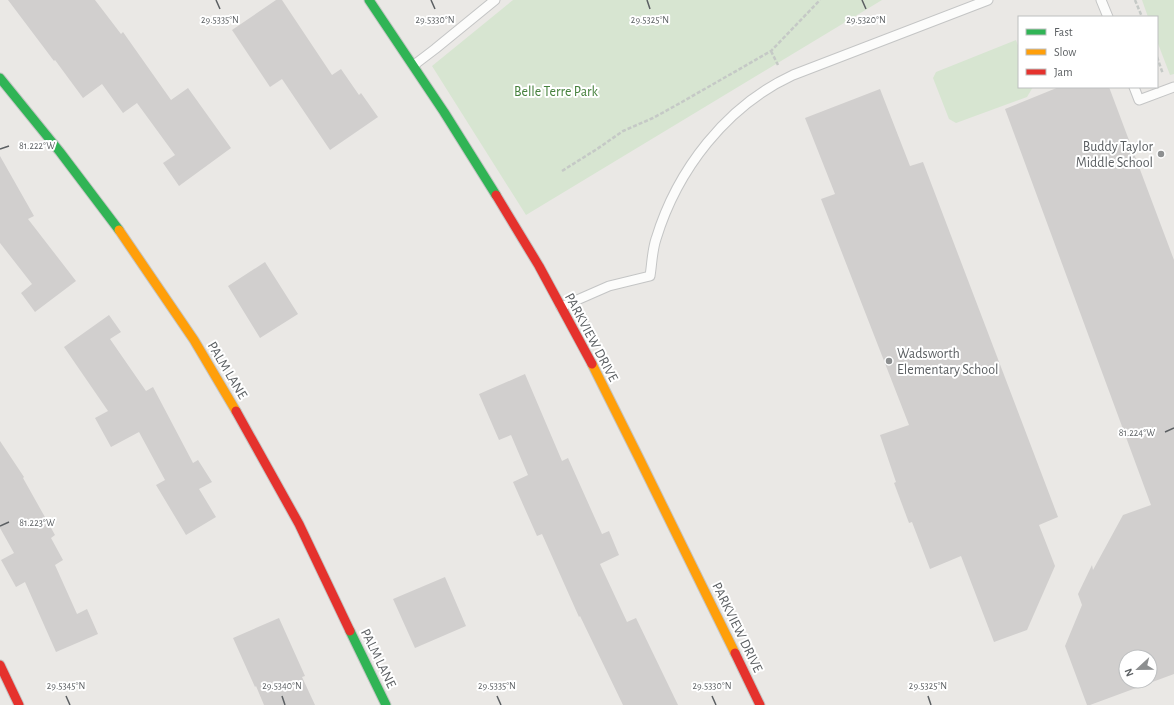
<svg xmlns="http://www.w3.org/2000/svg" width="1174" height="705" font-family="'Alegreya Sans',sans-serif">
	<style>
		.green { fill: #d7e5d1 }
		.building { fill: #d1cfce; fill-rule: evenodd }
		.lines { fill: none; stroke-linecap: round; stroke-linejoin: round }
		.lane-casing { stroke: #c4c5c5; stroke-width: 11 }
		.fast-casing { stroke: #c4c5c4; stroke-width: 11 }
		.slow-casing { stroke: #c4c5c4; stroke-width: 11 }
		.jam-casing { stroke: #c4c5c4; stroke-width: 11 }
		.path { stroke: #c5c9c6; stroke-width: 2.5; stroke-dasharray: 4 2; stroke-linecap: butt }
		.lane { stroke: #fcfcfb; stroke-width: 9 }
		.fast { stroke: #30b455; stroke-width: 9 }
		.slow { stroke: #ff9f0a; stroke-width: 9 }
		.jam { stroke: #e5322d; stroke-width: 9 }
		.ticks { fill: none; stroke: #5b5f62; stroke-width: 1.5 }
		.poi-dot { fill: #8d8f90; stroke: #fff; stroke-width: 1.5 }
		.labels { text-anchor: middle; stroke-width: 4; stroke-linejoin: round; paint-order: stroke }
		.park-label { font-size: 14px; fill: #45803c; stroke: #fff }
		.poi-label { font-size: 14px; fill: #5b5f62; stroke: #fff; text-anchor: end }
		.street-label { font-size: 14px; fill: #5b5f62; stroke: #fff }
		.ticks-label { font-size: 10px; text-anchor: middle; fill: #5b5f62; stroke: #fff; stroke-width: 4; stroke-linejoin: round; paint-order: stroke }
	</style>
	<rect width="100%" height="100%" fill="#eae8e5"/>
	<!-- green -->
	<path class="green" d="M 513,0 L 882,0 L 526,215 L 432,66 Z
		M 1142,0 L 1174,0 L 1174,74 L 1170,75 L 1157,41 L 1157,17 L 1148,17 Z
		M 1016,40 L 1019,48 L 1019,87 L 1033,87 L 1027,97 L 956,123 L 949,119 L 933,78 L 936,72 Z"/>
	<!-- building -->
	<path class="building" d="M 8,0 L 95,0 L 121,34 L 123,32 L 171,100 L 188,88 L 231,148 L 179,186 L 163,163 L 175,155 L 137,103 L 123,113 L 102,84 L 83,98 L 55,60 L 54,61 Z
		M 276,0 L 282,0 L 332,75 L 341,69 L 359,95 L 361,93 L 378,117 L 330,150 L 282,79 L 270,87 L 232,30 Z
		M 1059,87 L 1109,87 L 1174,260 L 1174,674 L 1090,705 L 1087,705 L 1065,646 L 1082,605 L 1078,594 L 1092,565 L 1093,570 L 1123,515 L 1151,505 L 1005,109 ZM 1126,657 L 1150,657 L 1150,681 L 1126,681 Z
		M 880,89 L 910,166 L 923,162 L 1058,517 L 1039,525 L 1055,566 L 1027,630 L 994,642 L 961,556 L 930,569 L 912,522 L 909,523 L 894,483 L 896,482 L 880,435 L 909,425 L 821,199 L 835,194 L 805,118 Z
		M 0,156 L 34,216 L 28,219 L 76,281 L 35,312 L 21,293 L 32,284 L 0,243 Z
		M 265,262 L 298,314 L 260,338 L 228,286 Z
		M 109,315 L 121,332 L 110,339 L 146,391 L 153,387 L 193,463 L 198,460 L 212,482 L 199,489 L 216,517 L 186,535 L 156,485 L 165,480 L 139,432 L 111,447 L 95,418 L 108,411 L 64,347 Z
		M 525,374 L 562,461 L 568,458 L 602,534 L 609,531 L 619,555 L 600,564 L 627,622 L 636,618 L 678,705 L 623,705 L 580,616 L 579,617 L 542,534 L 537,536 L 513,482 L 528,475 L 511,435 L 499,440 L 479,394 Z
		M 0,441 L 24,477 L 23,478 L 55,535 L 51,538 L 63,560 L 55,565 L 77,614 L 87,609 L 98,634 L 56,652 L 25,582 L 16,587 L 1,560 L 14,553 L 0,528 Z
		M 445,577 L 466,626 L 415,648 L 393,599 Z
		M 279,618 L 305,676 L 302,677 L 315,705 L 264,705 L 256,686 L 255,687 L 233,638 Z"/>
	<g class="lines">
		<defs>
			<path id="lane" d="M 1101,0 L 1108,17
				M 414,65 L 435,49 L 495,0
				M 1134,87 L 1139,100 L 1174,87
				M 561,307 L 609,286 L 650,276 C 652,264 652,251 656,239 C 677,170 726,106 793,75 L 988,0"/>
			<path id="fast" d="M 369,0 L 444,112 L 496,195
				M 0,78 L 60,152 L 119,230
				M 350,631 L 386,705"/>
			<path id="slow" d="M 119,230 L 194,340 L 236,411
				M 592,364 L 640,460 L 735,653"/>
			<path id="jam" d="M 496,195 L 539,266 L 592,364
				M 236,411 L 299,524 L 350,631
				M 735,653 L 760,705
				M 0,665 L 19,705"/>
		</defs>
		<!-- lane casing -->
		<use href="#lane" class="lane-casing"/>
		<!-- fast casing -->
		<use href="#fast" class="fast-casing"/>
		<!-- slow casing -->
		<use href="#slow" class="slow-casing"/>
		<!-- jam casing -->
		<use href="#jam" class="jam-casing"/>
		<!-- path -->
		<path class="path" d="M 1135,0 L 1142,17
			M 771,51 L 778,65
			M 1157,57 L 1163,74
			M 562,171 L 597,149 L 623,131 L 653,118 L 682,102 L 771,51 L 820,0"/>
		<!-- lane -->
		<use href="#lane" class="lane"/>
		<!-- fast -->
		<use href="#fast" class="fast"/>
		<!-- slow -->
		<use href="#slow" class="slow"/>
		<!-- jam -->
		<use href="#jam" class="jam"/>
	</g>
	<!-- ticks -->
	<path class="ticks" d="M 216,0 L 220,9M 431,0 L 435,9M 647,0 L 650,9M 862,0 L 866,9M 0,149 L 9,146M 1165,432 L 1174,428M 0,526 L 9,522M 66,696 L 70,705M 282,696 L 285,705M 497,696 L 501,705M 712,696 L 716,705M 928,696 L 931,705"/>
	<!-- markers -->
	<g class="poi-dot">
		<circle cx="1161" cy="154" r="4"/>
		<circle cx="889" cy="361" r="4"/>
	</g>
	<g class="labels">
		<!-- park labels -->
		<g class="park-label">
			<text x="556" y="96">Belle Terre Park</text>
		</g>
		<!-- poi labels -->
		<g class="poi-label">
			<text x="1153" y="151">Buddy Taylor<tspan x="1153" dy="16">Middle School</tspan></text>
			<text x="897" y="358" text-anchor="start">Wadsworth<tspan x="897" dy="16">Elementary School</tspan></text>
		</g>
		<!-- street labels -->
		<g class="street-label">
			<text transform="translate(592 337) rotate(62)" y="5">PARKVIEW DRIVE</text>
			<text transform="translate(228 370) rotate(59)" y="5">PALM LANE</text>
			<text transform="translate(738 627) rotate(64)" y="5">PARKVIEW DRIVE</text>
			<text transform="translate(379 658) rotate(64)" y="5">PALM LANE</text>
		</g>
	</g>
	<g class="ticks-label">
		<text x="220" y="23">29.5335°N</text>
		<text x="435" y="23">29.5330°N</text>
		<text x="650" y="23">29.5325°N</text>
		<text x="866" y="23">29.5320°N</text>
		<text x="37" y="149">81.222°W</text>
		<text x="1137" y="436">81.224°W</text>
		<text x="37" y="526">81.223°W</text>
		<text x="66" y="689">29.5345°N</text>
		<text x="282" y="689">29.5340°N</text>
		<text x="497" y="689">29.5335°N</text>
		<text x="712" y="689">29.5330°N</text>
		<text x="928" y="689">29.5325°N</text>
	</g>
	<!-- legend -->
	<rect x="1018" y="16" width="140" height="72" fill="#ffffff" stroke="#bdbfc0"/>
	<rect x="1026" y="29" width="20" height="6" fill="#30b455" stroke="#bdbfc0"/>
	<text x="1054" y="36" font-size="12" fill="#5b5f62">Fast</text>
	<rect x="1026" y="49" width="20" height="6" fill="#ff9f0a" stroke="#bdbfc0"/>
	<text x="1054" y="56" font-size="12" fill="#5b5f62">Slow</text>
	<rect x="1026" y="69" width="20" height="6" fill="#e5322d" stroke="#bdbfc0"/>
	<text x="1054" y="76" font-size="12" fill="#5b5f62">Jam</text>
	<!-- north arrow -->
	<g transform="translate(1138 669) rotate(248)"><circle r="19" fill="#ffffff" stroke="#bdbfc0"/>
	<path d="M0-3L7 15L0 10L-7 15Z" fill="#8d8f90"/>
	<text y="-6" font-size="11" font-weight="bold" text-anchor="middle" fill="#5b5f62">N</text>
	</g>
</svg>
